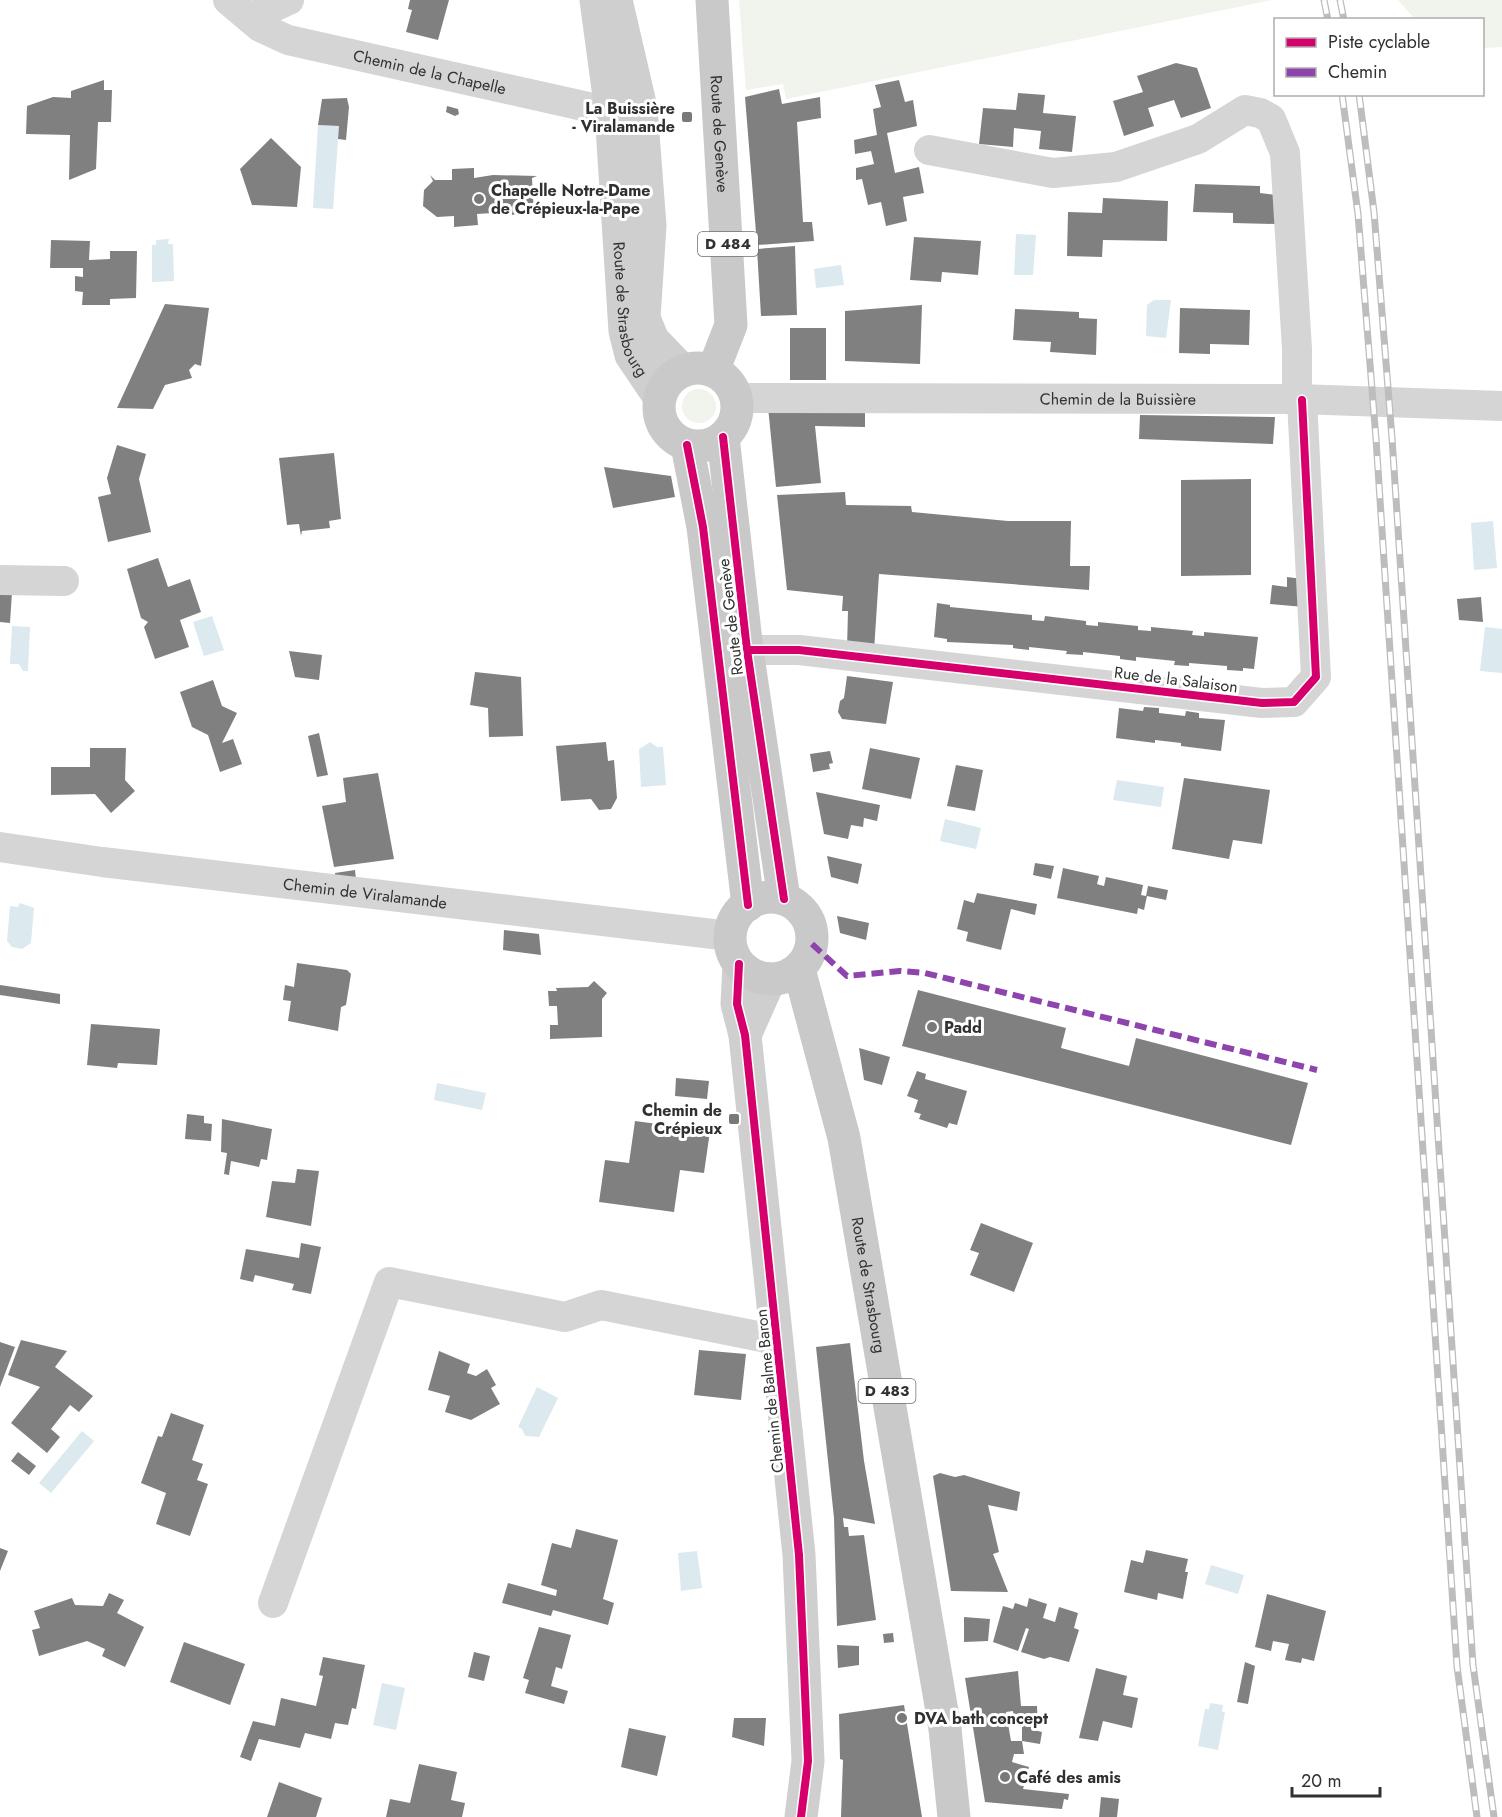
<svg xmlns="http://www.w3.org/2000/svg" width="1502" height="1817" font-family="Jost,sans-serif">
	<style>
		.green { fill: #f1f3ed }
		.water { fill: #dce9ee }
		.building { fill: #808080 }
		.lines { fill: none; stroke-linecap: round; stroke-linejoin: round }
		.street { stroke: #d5d5d5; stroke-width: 30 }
		.secondary { stroke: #cfcfcf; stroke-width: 33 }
		.primary { stroke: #c9c9c9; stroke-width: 33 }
		.rail-casing { stroke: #bdbdbd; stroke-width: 7 }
		.rail { stroke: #fff; stroke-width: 4.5; stroke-dasharray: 14; stroke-linecap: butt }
		.quiet { stroke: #8e44ad; stroke-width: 6; stroke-dasharray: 12 6; stroke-linecap: butt }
		.cycleway-casing { stroke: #fff; stroke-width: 11 }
		.cycleway { stroke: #d6006c; stroke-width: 8 }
		.poi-dot { fill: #797979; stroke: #fff; stroke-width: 2 }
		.labels { text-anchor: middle; stroke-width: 6; stroke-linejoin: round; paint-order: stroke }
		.shield { fill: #fff; stroke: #6f6f6f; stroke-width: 1.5 }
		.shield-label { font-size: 15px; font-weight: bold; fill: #313131 }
		.street-label { font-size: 16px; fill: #313131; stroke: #fff }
		.poi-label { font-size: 16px; font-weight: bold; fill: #313131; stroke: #fff; text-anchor: start }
	</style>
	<rect width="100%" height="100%" fill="#fff"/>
	<!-- green -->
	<path class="green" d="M 739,0 L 1272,0 L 786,99 L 783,84 L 746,90 Z
		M 1398,0 L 1502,0 L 1502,47 L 1483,48 L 1482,20 L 1415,19 Z
		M682 406a17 17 0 1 1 34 0a17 17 0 1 1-34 0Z"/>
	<!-- water -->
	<path class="water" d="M 318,125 L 339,126 L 333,209 L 313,208 Z
		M 1016,234 L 1036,235 L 1033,275 L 1014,275 Z
		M 169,239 L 168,244 L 173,244 L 174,281 L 152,282 L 152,245 L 156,245 L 156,240 Z
		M 841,265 L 844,285 L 816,288 L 814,269 Z
		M 1154,300 L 1171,300 L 1166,338 L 1146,336 L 1147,305 Z
		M 1493,521 L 1497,568 L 1474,570 L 1471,523 Z
		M 212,616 L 224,650 L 204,656 L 193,622 Z
		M 12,626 L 30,627 L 28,671 L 23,671 L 19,664 L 10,664 Z
		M 1485,627 L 1502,629 L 1502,673 L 1480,671 Z
		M 650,742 L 657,747 L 663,747 L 666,785 L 641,787 L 639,749 Z
		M 1117,780 L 1164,787 L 1161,807 L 1113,800 Z
		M 945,819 L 981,828 L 976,849 L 940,841 Z
		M 20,903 L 34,908 L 31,943 L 22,949 L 12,947 L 7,941 L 10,906 L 18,907 Z
		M 437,1083 L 486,1093 L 482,1110 L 434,1100 Z
		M 537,1387 L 558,1398 L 539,1437 L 525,1436 L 522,1429 L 518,1427 Z
		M 82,1431 L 94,1441 L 51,1493 L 39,1483 Z
		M 697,1551 L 702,1588 L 681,1591 L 678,1553 Z
		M 1211,1565 L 1244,1575 L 1238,1594 L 1205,1584 Z
		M 382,1683 L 405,1688 L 396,1730 L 373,1725 Z
		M 1210,1703 L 1223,1705 L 1222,1712 L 1225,1712 L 1218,1750 L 1198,1746 L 1205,1709 L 1209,1709 Z"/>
	<!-- building -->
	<path class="building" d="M 410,0 L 449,0 L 438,40 L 406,32 L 412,10 L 408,9 Z
		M 1176,63 L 1197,68 L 1211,108 L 1181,118 L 1174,100 L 1148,108 L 1154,126 L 1124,136 L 1113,101 L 1143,92 L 1137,76 Z
		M 104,80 L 104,90 L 112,90 L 111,122 L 98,122 L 96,169 L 69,180 L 70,135 L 26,134 L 27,106 L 53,97 L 71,98 L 71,91 Z
		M 899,80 L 905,102 L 913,100 L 917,126 L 887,133 L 895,173 L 919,167 L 924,193 L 903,197 L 907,221 L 886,226 L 881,202 L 868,205 L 862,179 L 856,180 L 856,168 L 874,164 L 871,151 L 855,154 L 854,140 L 877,135 L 873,109 L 881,107 L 875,85 Z
		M 779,89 L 782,104 L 820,97 L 821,118 L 797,122 L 803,222 L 812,222 L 814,241 L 757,245 L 745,97 Z
		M 1018,93 L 1045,95 L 1043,113 L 1076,116 L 1072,152 L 1039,149 L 1041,131 L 1014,128 L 1013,147 L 979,144 L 983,108 L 1016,110 Z
		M 347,98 L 349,107 L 346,140 L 338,139 L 339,126 L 318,125 L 322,99 Z
		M 447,106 L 458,109 L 459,114 L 455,116 L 446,112 Z
		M 271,138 L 301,167 L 297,207 L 252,205 L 240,169 Z
		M 474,168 L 474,178 L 493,175 L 537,176 L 532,178 L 534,214 L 531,211 L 512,215 L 512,212 L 493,216 L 493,213 L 477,214 L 478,225 L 454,227 L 454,216 L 437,217 L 423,206 L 424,190 L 433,181 L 430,175 L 435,180 L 452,180 L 452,169 Z
		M 1195,184 L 1260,186 L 1260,193 L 1277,195 L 1276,224 L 1233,223 L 1233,213 L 1193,212 Z
		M 1103,198 L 1168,201 L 1167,241 L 1103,240 L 1102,257 L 1067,256 L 1068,212 L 1102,213 Z
		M 914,237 L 981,241 L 978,275 L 942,272 L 941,282 L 910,280 Z
		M 51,240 L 90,241 L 89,260 L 110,259 L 110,251 L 137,251 L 136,298 L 110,299 L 110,305 L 82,305 L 83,292 L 75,291 L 75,276 L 83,277 L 83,268 L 50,268 Z
		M 795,246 L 797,315 L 761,316 L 757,249 Z
		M 165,304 L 209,308 L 201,366 L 195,364 L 189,370 L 192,378 L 165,385 L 153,409 L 117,408 Z
		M 922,305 L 920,364 L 845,361 L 845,311 Z
		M 1180,308 L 1250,310 L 1249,345 L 1210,344 L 1210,354 L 1179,353 Z
		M 1015,309 L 1079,312 L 1079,318 L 1097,319 L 1096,355 L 1050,352 L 1051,342 L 1013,340 Z
		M 790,328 L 826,328 L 826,380 L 790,380 Z
		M 768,407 L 865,409 L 865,427 L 815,426 L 821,483 L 776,487 Z
		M 1140,415 L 1275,417 L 1273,444 L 1139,439 Z
		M 117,445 L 146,454 L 139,479 L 151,532 L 108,542 L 98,497 L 111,494 L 107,478 Z
		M 334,453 L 341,519 L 329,521 L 330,528 L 302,531 L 301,536 L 299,524 L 287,525 L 279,458 Z
		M 604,467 L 671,476 L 675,497 L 613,508 Z
		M 1251,479 L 1251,575 L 1181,576 L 1181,480 Z
		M 845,492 L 846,505 L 911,506 L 912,512 L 1008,521 L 1071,521 L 1070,566 L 1090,566 L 1089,590 L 879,574 L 874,651 L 847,648 L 848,611 L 842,611 L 843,596 L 787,590 L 777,495 Z
		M 158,558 L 168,587 L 190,579 L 201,612 L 180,620 L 189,647 L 155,659 L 144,627 L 148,622 L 141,618 L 127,569 Z
		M 1287,577 L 1303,579 L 1304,607 L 1270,604 L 1272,585 L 1287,587 Z
		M 0,592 L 12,592 L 10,623 L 0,622 Z
		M 1481,597 L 1483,622 L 1459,620 L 1457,599 Z
		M 937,603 L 950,605 L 950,607 L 1032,615 L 1032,620 L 1044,621 L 1045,616 L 1086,621 L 1086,625 L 1098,626 L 1098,622 L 1138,626 L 1138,630 L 1151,631 L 1151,627 L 1193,631 L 1192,635 L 1204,636 L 1204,632 L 1258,637 L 1254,669 L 1243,668 L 1243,671 L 1227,670 L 1227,666 L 1189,663 L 1189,666 L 1174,665 L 1175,661 L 1136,657 L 1136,661 L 1120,659 L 1120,656 L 1083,652 L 1083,655 L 1066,654 L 1067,651 L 1029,647 L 1029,650 L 1013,648 L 1013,645 L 947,642 L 947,639 L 934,637 Z
		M 289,651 L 322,655 L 319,680 L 295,677 Z
		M 475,672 L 521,677 L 523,736 L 489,737 L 488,708 L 470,705 Z
		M 847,676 L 893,682 L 886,724 L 842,719 L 838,712 L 840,701 L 844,698 Z
		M 213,680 L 222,706 L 237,713 L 222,743 L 233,739 L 242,764 L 220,772 L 208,735 L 192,727 L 180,692 Z
		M 1144,707 L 1159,708 L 1159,713 L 1185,716 L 1186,711 L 1199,713 L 1199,718 L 1225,720 L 1221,751 L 1181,746 L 1181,743 L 1155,740 L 1155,743 L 1116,738 L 1119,708 L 1143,711 Z
		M 319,733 L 328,775 L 317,777 L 308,736 Z
		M 606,742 L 608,761 L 614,760 L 617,798 L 611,809 L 599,810 L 591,799 L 561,801 L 556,746 Z
		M 90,748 L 126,748 L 125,780 L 135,791 L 111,813 L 95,794 L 51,795 L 51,767 L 90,767 Z
		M 870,748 L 920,758 L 911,799 L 862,789 Z
		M 830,751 L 833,763 L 829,764 L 830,769 L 813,772 L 810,754 Z
		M 956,765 L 983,770 L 975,811 L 947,806 Z
		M 378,773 L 394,859 L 334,867 L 322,806 L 346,802 L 343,778 Z
		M 1184,778 L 1270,790 L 1262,844 L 1233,840 L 1229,859 L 1172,849 Z
		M 816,792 L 880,805 L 877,821 L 864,818 L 863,827 L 851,825 L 848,839 L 824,834 Z
		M 827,856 L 862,864 L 858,884 L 831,877 Z
		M 1035,863 L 1054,866 L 1051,879 L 1033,875 Z
		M 1063,868 L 1099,876 L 1097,884 L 1100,885 L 1104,886 L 1106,877 L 1143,885 L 1141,895 L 1146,896 L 1148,886 L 1168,890 L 1166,900 L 1147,896 L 1144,910 L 1138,908 L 1137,914 L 1057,898 Z
		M 355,870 L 357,889 L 336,887 L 335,873 Z
		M 977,893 L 1037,904 L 1035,915 L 1011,909 L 1001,950 L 966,941 L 968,932 L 957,929 L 964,900 L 974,903 Z
		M 837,916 L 869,923 L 866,940 L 840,933 Z
		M 504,930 L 539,934 L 541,955 L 503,950 Z
		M 297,963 L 347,970 L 351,974 L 346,1005 L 341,1007 L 338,1031 L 288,1021 L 291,1001 L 283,1000 L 285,985 L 294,987 Z
		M 594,981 L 607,993 L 602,999 L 602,1037 L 550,1039 L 550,1025 L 558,1025 L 557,1006 L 549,1006 L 548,991 L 557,991 L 556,988 L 588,987 Z
		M 0,985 L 60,994 L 60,1004 L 0,995 Z
		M 918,990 L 1066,1028 L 1061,1048 L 1129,1066 L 1136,1038 L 1308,1083 L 1291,1145 L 902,1046 Z
		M 91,1024 L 160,1029 L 157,1065 L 118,1063 L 117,1068 L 87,1065 Z
		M 859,1048 L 890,1057 L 882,1085 L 864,1080 Z
		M 917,1071 L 926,1074 L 925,1079 L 967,1091 L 957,1125 L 949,1123 L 947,1128 L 919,1119 L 921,1114 L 914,1112 L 918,1100 L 907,1096 Z
		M 676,1078 L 709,1081 L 707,1099 L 675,1096 Z
		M 187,1114 L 204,1116 L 204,1123 L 212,1124 L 211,1141 L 185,1139 Z
		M 222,1119 L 272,1129 L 267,1160 L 261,1159 L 259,1167 L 231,1161 L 229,1175 L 224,1174 L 227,1153 L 221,1152 Z
		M 635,1121 L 710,1131 L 704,1173 L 680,1170 L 674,1212 L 599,1202 L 605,1160 L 629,1163 Z
		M 297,1169 L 319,1171 L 311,1226 L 266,1217 L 272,1181 L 295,1183 Z
		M 981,1223 L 1033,1243 L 1014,1292 L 970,1275 L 979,1253 L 970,1250 Z
		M 301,1243 L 321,1247 L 311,1294 L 292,1290 L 294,1284 L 255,1275 L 253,1282 L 240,1279 L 246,1249 L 299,1258 Z
		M 21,1340 L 67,1351 L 55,1367 L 93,1396 L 79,1412 L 70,1405 L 51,1429 L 60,1437 L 47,1453 L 11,1423 L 40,1387 L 8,1375 Z
		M 0,1342 L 15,1347 L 0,1387 Z
		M 850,1343 L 864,1461 L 875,1524 L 843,1518 L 844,1527 L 848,1527 L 849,1536 L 864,1535 L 876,1620 L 837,1626 L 834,1518 L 816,1347 Z
		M 699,1350 L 746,1354 L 741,1400 L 694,1395 Z
		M 439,1351 L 470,1364 L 467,1373 L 476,1376 L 487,1369 L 496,1385 L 491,1388 L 500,1404 L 471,1420 L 445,1412 L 450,1396 L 428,1390 Z
		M 171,1413 L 204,1425 L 192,1460 L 203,1464 L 197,1480 L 208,1484 L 190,1536 L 156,1524 L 166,1493 L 141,1483 L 158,1436 L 162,1437 Z
		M 18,1452 L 36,1466 L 29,1475 L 11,1461 Z
		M 940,1473 L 955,1477 L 964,1475 L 1020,1492 L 1017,1511 L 988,1505 L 999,1552 L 993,1554 L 1008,1592 L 951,1591 L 933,1476 Z
		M 576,1529 L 618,1540 L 603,1599 L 614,1603 L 608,1625 L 553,1610 L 551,1616 L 502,1603 L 508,1583 L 556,1596 L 557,1590 L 541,1585 L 552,1543 L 571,1548 Z
		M 0,1548 L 8,1551 L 0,1571 Z
		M 1146,1550 L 1188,1559 L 1185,1572 L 1188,1572 L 1183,1599 L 1158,1593 L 1157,1600 L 1124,1592 L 1131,1560 L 1143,1563 Z
		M 109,1593 L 124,1600 L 117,1613 L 144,1627 L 125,1667 L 102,1656 L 105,1649 L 87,1641 L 39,1656 L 32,1630 L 40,1628 L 34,1611 L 72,1598 L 75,1605 L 103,1606 Z
		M 1267,1594 L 1326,1611 L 1314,1661 L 1302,1658 L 1301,1663 L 1285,1660 L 1289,1644 L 1273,1641 L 1271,1651 L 1255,1647 Z
		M 1029,1598 L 1047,1604 L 1043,1618 L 1055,1622 L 1059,1607 L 1078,1613 L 1074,1628 L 1079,1630 L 1069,1662 L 1050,1657 L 1044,1659 L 1021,1652 L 1029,1629 L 1026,1628 L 1018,1651 L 993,1642 L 1003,1606 L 1013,1609 L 1015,1603 L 1027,1607 Z
		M 964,1617 L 990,1619 L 988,1641 L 964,1642 Z
		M 539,1627 L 571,1635 L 562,1669 L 556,1667 L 551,1686 L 568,1691 L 564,1704 L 525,1693 L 529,1680 L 523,1678 Z
		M 893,1633 L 894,1642 L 884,1643 L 883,1634 Z
		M 184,1642 L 245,1664 L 230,1705 L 170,1682 Z
		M 837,1645 L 859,1646 L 859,1665 L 838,1668 Z
		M 474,1652 L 490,1656 L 484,1681 L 468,1677 Z
		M 323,1657 L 365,1665 L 356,1709 L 352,1708 L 348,1725 L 335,1723 L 331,1739 L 305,1733 L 300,1748 L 259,1739 L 251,1761 L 240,1757 L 253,1721 L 275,1726 L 281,1698 L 316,1706 L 323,1676 L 319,1675 Z
		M 1245,1662 L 1255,1666 L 1248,1704 L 1237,1702 Z
		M 1096,1668 L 1127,1676 L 1123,1695 L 1138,1698 L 1132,1728 L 1103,1721 L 1098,1741 L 1079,1738 Z
		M 1018,1671 L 1021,1706 L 1037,1706 L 1038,1731 L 1042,1732 L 1040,1744 L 1022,1741 L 1022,1724 L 1014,1725 L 1013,1711 L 1006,1712 L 1011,1741 L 1022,1741 L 1024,1754 L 1014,1754 L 1012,1762 L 1029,1767 L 1023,1789 L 1069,1794 L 1068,1800 L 1064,1799 L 1062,1809 L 985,1802 L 965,1678 Z
		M 904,1705 L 922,1817 L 841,1817 L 843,1760 L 840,1759 L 839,1714 Z
		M 734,1718 L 766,1718 L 764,1746 L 732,1737 Z
		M 629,1728 L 666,1736 L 657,1776 L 621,1767 Z
		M 419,1764 L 457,1772 L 451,1800 L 465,1803 L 462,1817 L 386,1817 L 390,1799 L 410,1803 Z
		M 279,1782 L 322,1798 L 316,1817 L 267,1817 Z
		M 1101,1797 L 1119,1799 L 1117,1817 L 1099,1817 Z"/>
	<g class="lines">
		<!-- street -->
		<g class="street">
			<path id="s1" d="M 228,0 L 260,27 L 288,40 L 588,107 L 611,111 L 635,109"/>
			<path d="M 250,18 L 289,0"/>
			<path d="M 929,150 L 1053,173 L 1116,167 L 1198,139 L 1245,110 L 1260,113 L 1271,119 L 1285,153 L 1297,349 L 1297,399"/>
			<path id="s2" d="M 736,398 L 1297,399 L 1502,406"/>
			<path d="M 0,580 L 64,581"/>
			<path d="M 747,650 L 799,650 L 1262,703 L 1294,702 L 1316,677 L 1302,400"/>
			<path id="s3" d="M 0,847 L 102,862 L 730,936"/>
			<path d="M 273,1603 L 389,1282 L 565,1317 L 601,1305 L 777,1340"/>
		</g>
		<!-- secondary -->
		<g class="secondary">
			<path id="s4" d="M 596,0 L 611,111 L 625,331 L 631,355 L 660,398"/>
			<path d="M 616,0 L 641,108 L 650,226 L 644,318 L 653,340 L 683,371"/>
			<path d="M 739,964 L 737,1004 L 745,1035 L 799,1555 L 808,1761 L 801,1817"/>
			<path d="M 745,1035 L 770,979"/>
		</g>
		<!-- primary -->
		<g class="primary">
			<path id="s5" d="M 712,0 L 731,325 L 713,371"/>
			<circle cx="698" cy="407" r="39"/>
			<path d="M 723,437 L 747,650 L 784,899"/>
			<path d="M 687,445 L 703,527 L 748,905"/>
			<circle cx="771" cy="938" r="41"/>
			<path id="s6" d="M 799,969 L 844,1138 L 945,1729 L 954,1817"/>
		</g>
		<defs>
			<path id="rail" d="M 1324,0 L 1328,20
				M 1340,0 L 1344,20
				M 1342,94 L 1358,214 L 1376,439 L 1457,1666 L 1477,1817
				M 1359,94 L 1374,212 L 1392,438 L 1473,1665 L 1494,1817"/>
		</defs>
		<!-- rail casing -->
		<use href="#rail" class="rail-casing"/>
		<!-- rail -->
		<use href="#rail" class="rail"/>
		<!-- quiet -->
		<path class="quiet" d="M 812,944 L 847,976 L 900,971 L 925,973 L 1317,1070"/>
		<defs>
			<path id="cycleway" d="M 723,437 L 747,650 L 784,899
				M 687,445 L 703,527 L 748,905
				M 747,650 L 799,650 L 1262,703 L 1294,702 L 1316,677 L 1302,400
				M 739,964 L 737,1004 L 745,1035 L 799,1555 L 808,1761 L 801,1817"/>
		</defs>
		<!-- cycleway casing -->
		<use href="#cycleway" class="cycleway-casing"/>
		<!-- cycleway -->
		<use href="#cycleway" class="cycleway"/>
	</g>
	<!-- markers -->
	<g class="poi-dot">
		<rect x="681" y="111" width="12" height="12" rx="3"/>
		<circle cx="479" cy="199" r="6"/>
		<circle cx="932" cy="1027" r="6"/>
		<rect x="728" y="1113" width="12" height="12" rx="3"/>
		<circle cx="902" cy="1718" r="6"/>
		<circle cx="1005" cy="1777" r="6"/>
	</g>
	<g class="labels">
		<!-- shield labels -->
		<g class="shield">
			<rect x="698" y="232" width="60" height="24" rx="4.5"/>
			<rect x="858.5" y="1379" width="57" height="24" rx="4.5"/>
		</g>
		<g class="shield-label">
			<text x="728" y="249">D 484</text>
			<text x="887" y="1396">D 483</text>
		</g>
		<!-- street labels -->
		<g class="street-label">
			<text dy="6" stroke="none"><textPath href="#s1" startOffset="218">Chemin de la Chapelle</textPath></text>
			<text dy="6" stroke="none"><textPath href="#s5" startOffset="134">Route de Genève</textPath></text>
			<text dy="6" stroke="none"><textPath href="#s4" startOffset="312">Route de Strasbourg</textPath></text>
			<text dy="6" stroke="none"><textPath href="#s2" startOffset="382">Chemin de la Buissière</textPath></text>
			<text transform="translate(730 617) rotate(-97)" y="6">Route de Genève</text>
			<text transform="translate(1176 679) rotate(7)" y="6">Rue de la Salaison</text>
			<text dy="6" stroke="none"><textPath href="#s3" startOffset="368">Chemin de Viralamande</textPath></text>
			<text dy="6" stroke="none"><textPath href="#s6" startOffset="324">Route de Strasbourg</textPath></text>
			<text transform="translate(769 1391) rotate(-96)" y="6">Chemin de Balme Baron</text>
		</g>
		<!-- poi labels -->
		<g class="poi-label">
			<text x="675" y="114" text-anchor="end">La Buissière<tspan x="675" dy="18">- Viralamande</tspan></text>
			<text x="491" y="196">Chapelle Notre-Dame<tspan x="491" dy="18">de Crépieux-la-Pape</tspan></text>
			<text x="944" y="1033">Padd</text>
			<text x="722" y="1116" text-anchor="end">Chemin de<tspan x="722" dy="18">Crépieux</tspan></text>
			<text x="914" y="1724">DVA bath concept</text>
			<text x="1017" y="1783">Café des amis</text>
		</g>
	</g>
	<!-- legend -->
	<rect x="1274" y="18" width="210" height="78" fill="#ffffff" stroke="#adadad" stroke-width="1.5"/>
	<rect x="1286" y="38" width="30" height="9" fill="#d6006c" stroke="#adadad" stroke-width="1.5"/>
	<text x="1328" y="48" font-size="18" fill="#313131">Piste cyclable</text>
	<rect x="1286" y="68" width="30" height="9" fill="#8e44ad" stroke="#adadad" stroke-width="1.5"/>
	<text x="1328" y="78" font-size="18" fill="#313131">Chemin</text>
	<!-- scale -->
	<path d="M1292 1787v9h88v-9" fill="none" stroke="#313131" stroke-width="3"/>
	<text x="1301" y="1787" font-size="18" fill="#313131" stroke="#ffffff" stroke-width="4.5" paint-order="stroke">20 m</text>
</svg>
